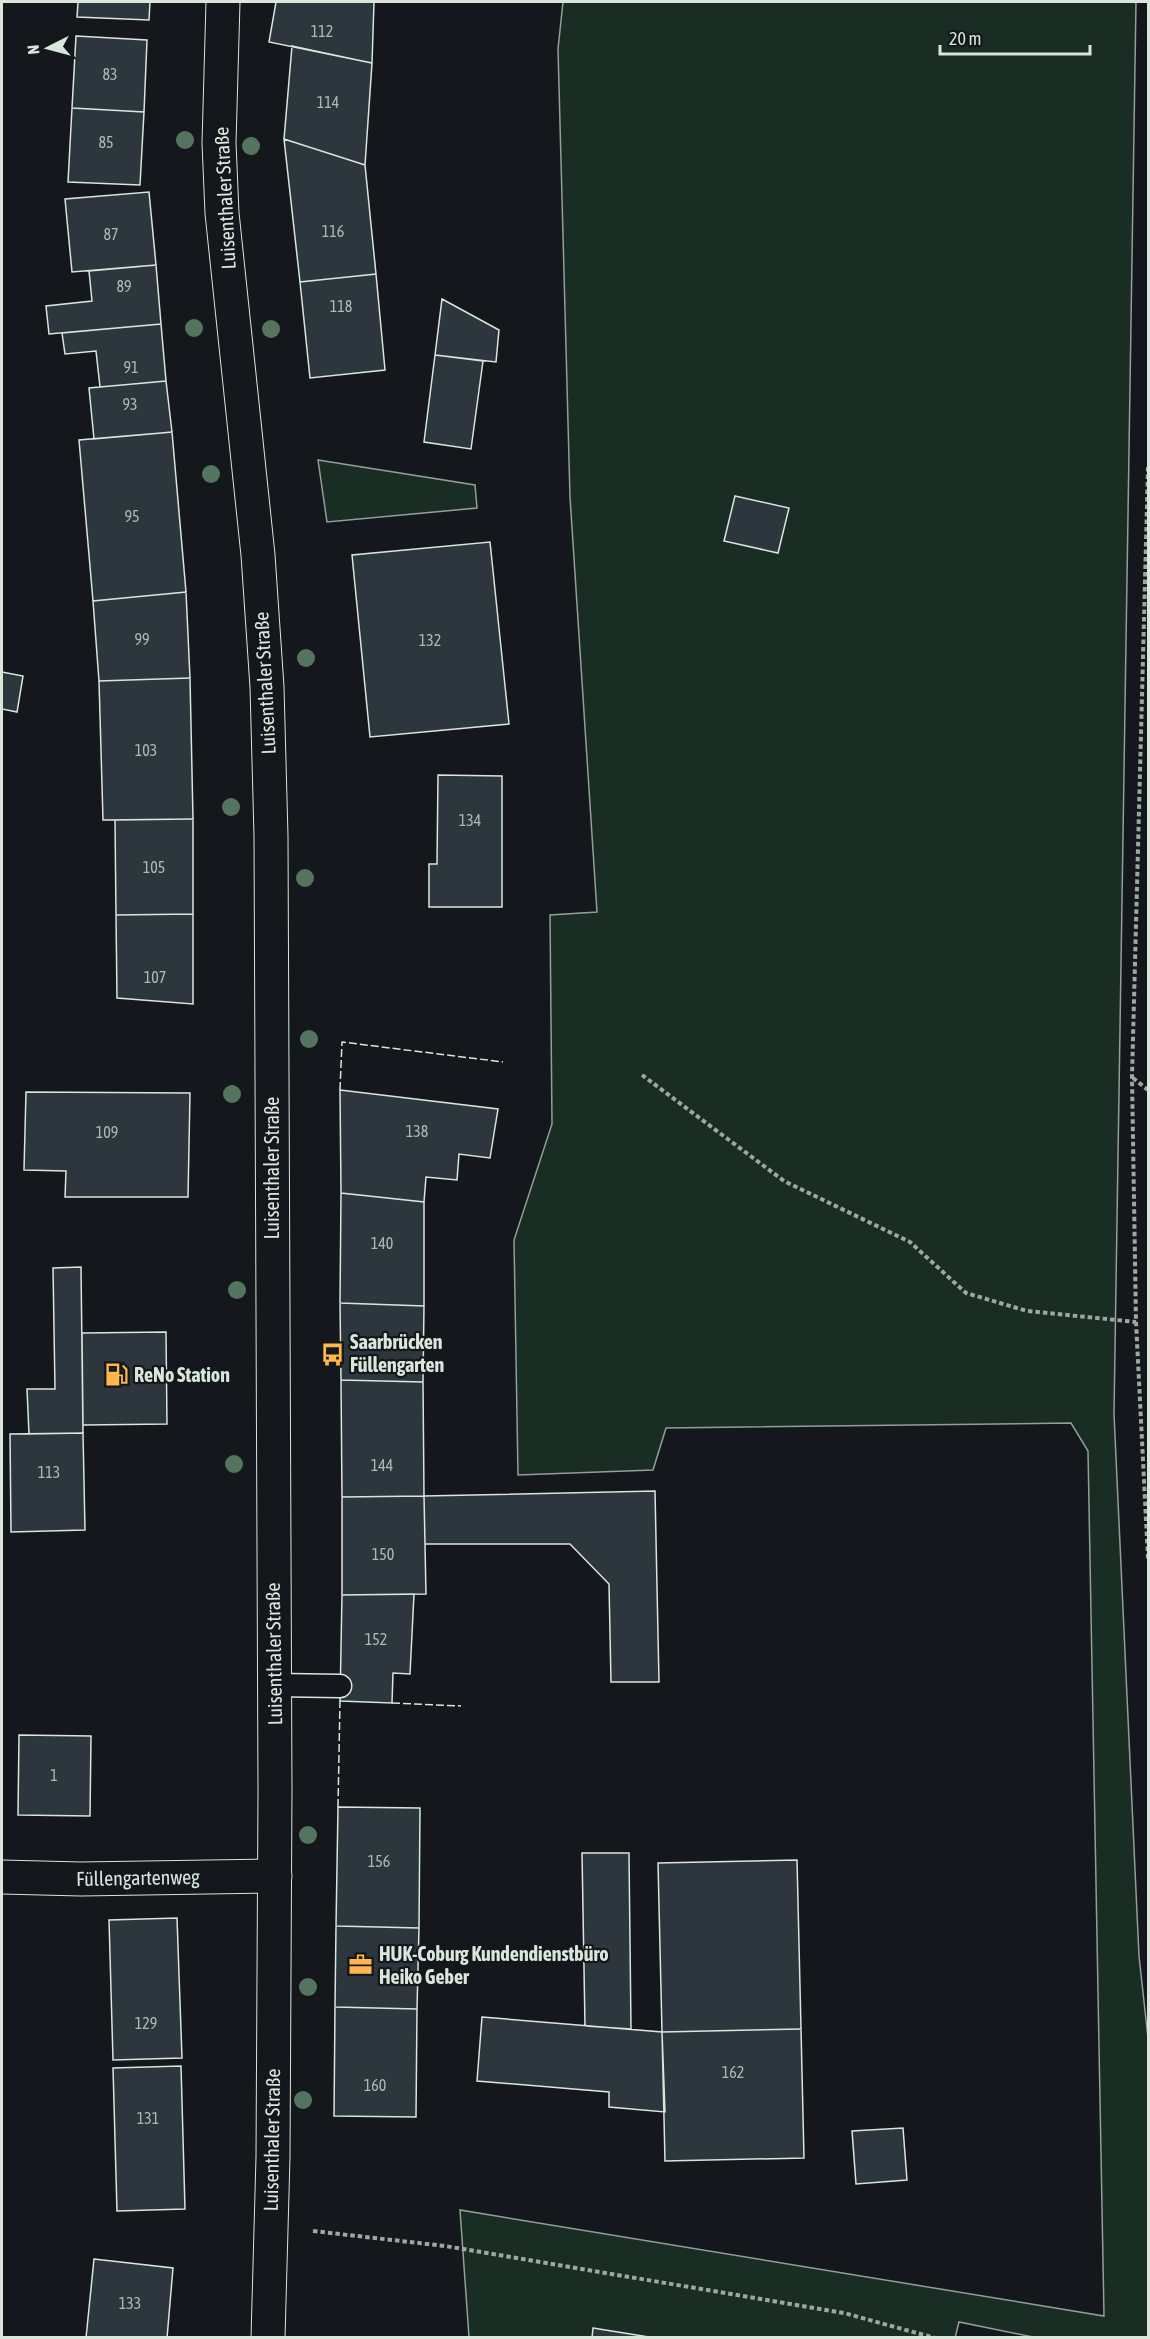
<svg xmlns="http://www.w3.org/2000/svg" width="1150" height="2339" font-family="'Asap Condensed',sans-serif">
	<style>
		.green { fill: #1a2d24; stroke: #939e99; stroke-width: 1.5 }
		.building { fill: #2c363c; stroke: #d8e6dc; stroke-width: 1.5 }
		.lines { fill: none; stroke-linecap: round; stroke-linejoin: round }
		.lane-casing { stroke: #d8e6dc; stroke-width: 25 }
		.street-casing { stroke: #d8e6dc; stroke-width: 35 }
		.primary-casing { stroke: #d8e6dc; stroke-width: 35 }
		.path { stroke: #9da8a2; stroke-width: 4; stroke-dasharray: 4.5 3; stroke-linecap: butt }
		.lane { stroke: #14181c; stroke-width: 22 }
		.street { stroke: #14181c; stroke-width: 33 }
		.primary { stroke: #14181c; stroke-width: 33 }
		.fence { stroke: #d8e6dc; stroke-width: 1.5; stroke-dasharray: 8 3; stroke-linecap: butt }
		.tree { fill: #55745f }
		.labels { text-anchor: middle; stroke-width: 4.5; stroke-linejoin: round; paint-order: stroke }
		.number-label { font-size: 16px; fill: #adbab4 }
		.street-label { font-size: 20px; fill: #d8e6dc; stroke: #14181c }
		.poi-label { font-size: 20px; font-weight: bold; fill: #d8e6dc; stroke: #14181c; text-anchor: start }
	</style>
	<rect width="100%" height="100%" fill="#14181c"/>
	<!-- green -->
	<path class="green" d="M 563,2 L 1136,2 L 1114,1414 L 1139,1956 L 1148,2038 L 1148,2337 L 1033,2337 L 959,2322 L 955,2338 L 469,2337 L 460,2210 L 1104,2316 L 1088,1451 L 1071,1423 L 666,1428 L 653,1470 L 518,1475 L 514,1240 L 552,1124 L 550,915 L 597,912 L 570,497 L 558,49 Z
		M 318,460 L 475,485 L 477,508 L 327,522 Z"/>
	<!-- building -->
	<path class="building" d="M 78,2 L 150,2 L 149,20 L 77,17 Z
		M 276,2 L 374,2 L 372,63 L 269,42 Z
		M 76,36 L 147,40 L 144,112 L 72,108 Z
		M 292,46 L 372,63 L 365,165 L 284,139 Z
		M 72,108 L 144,112 L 140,185 L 68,182 Z
		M 284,139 L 365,165 L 376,274 L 300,282 Z
		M 149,192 L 156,265 L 72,272 L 65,199 Z
		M 156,265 L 161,324 L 49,334 L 46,306 L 92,301 L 89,271 Z
		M 376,274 L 385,370 L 310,378 L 300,282 Z
		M 442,299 L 499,330 L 496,362 L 435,355 Z
		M 161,324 L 166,381 L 100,387 L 96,351 L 65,354 L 62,333 Z
		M 435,355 L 483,361 L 471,449 L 424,442 Z
		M 166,381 L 172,432 L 94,439 L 89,388 Z
		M 172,432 L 186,592 L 93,601 L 79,440 Z
		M 735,496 L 789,508 L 778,553 L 724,541 Z
		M 490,542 L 509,724 L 370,737 L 352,555 Z
		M 186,592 L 190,678 L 99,681 L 93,601 Z
		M 2,672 L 23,676 L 17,712 L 2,709 Z
		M 190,678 L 193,819 L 103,820 L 99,681 Z
		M 438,775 L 502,776 L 502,907 L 429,907 L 429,864 L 437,864 Z
		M 193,819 L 193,914 L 116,915 L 115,820 Z
		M 193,914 L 193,1004 L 117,998 L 116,915 Z
		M 340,1090 L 498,1109 L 490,1158 L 459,1154 L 457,1180 L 426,1177 L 424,1202 L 341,1193 Z
		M 26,1092 L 190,1093 L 188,1197 L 65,1197 L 66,1171 L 24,1170 Z
		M 341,1193 L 424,1202 L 424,1306 L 340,1303 Z
		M 81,1267 L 83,1433 L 29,1434 L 27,1389 L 55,1389 L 53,1268 Z
		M 340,1303 L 424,1306 L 423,1382 L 341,1380 Z
		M 166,1332 L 167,1424 L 83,1425 L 82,1333 Z
		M 341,1380 L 423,1382 L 424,1496 L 342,1497 Z
		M 83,1433 L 85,1530 L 11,1532 L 10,1434 Z
		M 655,1491 L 659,1682 L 611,1682 L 609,1584 L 570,1544 L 425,1544 L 424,1496 Z
		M 424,1496 L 426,1594 L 342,1595 L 342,1497 Z
		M 414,1594 L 410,1674 L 393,1673 L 392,1703 L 340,1701 L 342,1595 Z
		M 19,1735 L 91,1736 L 90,1816 L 18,1815 Z
		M 338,1807 L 420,1808 L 419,1928 L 336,1926 Z
		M 582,1853 L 629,1853 L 631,2029 L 585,2026 Z
		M 797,1860 L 801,2029 L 662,2032 L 658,1863 Z
		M 177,1918 L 182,2058 L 113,2060 L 109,1920 Z
		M 336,1926 L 419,1928 L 417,2009 L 335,2007 Z
		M 335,2007 L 417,2009 L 416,2117 L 334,2116 Z
		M 482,2017 L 662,2032 L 665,2112 L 609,2107 L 609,2092 L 477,2081 Z
		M 801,2029 L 804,2158 L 665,2161 L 662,2032 Z
		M 181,2066 L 185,2209 L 117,2211 L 113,2068 Z
		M 903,2128 L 907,2180 L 856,2184 L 852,2131 Z
		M 94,2259 L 173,2268 L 167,2338 L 86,2338 Z
		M 593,2328 L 655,2338 L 592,2338 Z"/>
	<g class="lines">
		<defs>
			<path id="lane" d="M 275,1685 L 340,1686"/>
			<path id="street" d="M 2,1877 L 81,1879 L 275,1876"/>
			<path id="primary" d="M 223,2 L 219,143 L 222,213 L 258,555 L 267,687 L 271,836 L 275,1790 L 273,2157 L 268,2338"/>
		</defs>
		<!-- lane casing -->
		<use href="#lane" class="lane-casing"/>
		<!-- street casing -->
		<use href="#street" class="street-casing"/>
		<!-- primary casing -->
		<use href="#primary" class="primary-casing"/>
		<!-- path -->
		<path class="path" d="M 1148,467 L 1132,1077 L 1136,1322 L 1148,1559
			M 642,1075 L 784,1181 L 910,1242 L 966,1293 L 1027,1311 L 1136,1322
			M 1133,1078 L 1148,1090
			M 313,2231 L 445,2246 L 844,2313 L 935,2338"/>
		<!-- lane -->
		<use href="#lane" class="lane"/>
		<!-- street -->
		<use href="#street" class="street"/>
		<!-- primary -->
		<use href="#primary" class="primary"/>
		<!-- fence -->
		<path class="fence" d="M 340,1090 L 342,1042 L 503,1062
			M 392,1703 L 461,1706
			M 338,1807 L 340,1701"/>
	</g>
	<!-- trees -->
	<g class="tree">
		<circle cx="185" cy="140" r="9"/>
		<circle cx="251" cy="146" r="9"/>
		<circle cx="194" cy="328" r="9"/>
		<circle cx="271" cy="329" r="9"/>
		<circle cx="211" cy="474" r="9"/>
		<circle cx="306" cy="658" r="9"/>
		<circle cx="231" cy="807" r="9"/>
		<circle cx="305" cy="878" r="9"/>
		<circle cx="309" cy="1039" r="9"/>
		<circle cx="232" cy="1094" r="9"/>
		<circle cx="237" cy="1290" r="9"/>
		<circle cx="234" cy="1464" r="9"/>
		<circle cx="308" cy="1835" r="9"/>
		<circle cx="308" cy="1987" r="9"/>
		<circle cx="303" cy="2100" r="9"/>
	</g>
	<!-- icons -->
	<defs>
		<symbol id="bus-bare" viewBox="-9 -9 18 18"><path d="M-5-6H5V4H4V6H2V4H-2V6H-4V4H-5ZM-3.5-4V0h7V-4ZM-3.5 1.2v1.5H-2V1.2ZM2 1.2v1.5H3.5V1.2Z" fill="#ffb74d" stroke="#14181c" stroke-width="2.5" paint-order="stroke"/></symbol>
		<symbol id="fuel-bare" viewBox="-9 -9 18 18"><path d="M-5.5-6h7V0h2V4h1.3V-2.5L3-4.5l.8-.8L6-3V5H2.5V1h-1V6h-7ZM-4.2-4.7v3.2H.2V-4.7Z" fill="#ffb74d" stroke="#14181c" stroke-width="2.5" paint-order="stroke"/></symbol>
		<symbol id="office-bare" viewBox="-9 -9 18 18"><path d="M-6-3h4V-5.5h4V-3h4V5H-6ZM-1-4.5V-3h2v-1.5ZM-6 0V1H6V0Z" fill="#ffb74d" stroke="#14181c" stroke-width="2.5" paint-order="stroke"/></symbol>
	</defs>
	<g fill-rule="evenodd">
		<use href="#bus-bare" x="316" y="1338" width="33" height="33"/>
		<use href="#fuel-bare" x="100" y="1358" width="33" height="33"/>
		<use href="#office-bare" x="344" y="1948" width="33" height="33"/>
	</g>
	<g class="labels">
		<!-- number labels -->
		<g class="number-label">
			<text x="322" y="37">112</text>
			<text x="110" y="80">83</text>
			<text x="328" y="108">114</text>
			<text x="106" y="148">85</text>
			<text x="333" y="237">116</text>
			<text x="111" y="240">87</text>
			<text x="124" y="292">89</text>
			<text x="341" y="312">118</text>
			<text x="131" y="373">91</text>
			<text x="130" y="410">93</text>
			<text x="132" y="522">95</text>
			<text x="142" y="645">99</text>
			<text x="430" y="646">132</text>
			<text x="146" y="756">103</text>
			<text x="470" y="826">134</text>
			<text x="154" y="873">105</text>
			<text x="155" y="983">107</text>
			<text x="417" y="1137">138</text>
			<text x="107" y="1138">109</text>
			<text x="382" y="1249">140</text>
			<text x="382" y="1471">144</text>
			<text x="49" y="1478">113</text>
			<text x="383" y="1560">150</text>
			<text x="376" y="1645">152</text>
			<text x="54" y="1781">1</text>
			<text x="379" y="1867">156</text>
			<text x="146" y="2029">129</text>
			<text x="733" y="2078">162</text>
			<text x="375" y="2091">160</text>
			<text x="148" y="2124">131</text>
			<text x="130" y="2309">133</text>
		</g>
		<!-- street labels -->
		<g class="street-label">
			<text transform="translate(225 198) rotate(-93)" y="7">Luisenthaler Straße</text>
			<text transform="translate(265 683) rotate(-93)" y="7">Luisenthaler Straße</text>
			<text transform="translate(272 1168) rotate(-90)" y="7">Luisenthaler Straße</text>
			<text transform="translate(274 1654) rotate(-91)" y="7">Luisenthaler Straße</text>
			<text transform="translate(138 1878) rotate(-1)" y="7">Füllengartenweg</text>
			<text transform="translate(272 2140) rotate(-89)" y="7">Luisenthaler Straße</text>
		</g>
		<!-- poi labels -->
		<g class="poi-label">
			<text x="350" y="1349">Saarbrücken<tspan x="350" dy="23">Füllengarten</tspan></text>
			<text x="134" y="1382">ReNo Station</text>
			<text x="379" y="1961">HUK-Coburg Kundendienstbüro<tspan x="379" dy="23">Heiko Geber</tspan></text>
		</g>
	</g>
	<!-- border -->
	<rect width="1150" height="2339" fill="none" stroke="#d8e6dc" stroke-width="6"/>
	<!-- north arrow -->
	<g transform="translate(48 48) rotate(264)" stroke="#14181c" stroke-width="4.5" paint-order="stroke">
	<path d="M0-4.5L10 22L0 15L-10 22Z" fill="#d8e6dc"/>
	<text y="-9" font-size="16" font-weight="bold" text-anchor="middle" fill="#d8e6dc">N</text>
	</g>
	<!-- scale -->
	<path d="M940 45v9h150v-9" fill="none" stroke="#d8e6dc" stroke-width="3"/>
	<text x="949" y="45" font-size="18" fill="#d8e6dc" stroke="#14181c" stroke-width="4.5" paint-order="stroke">20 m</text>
</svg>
